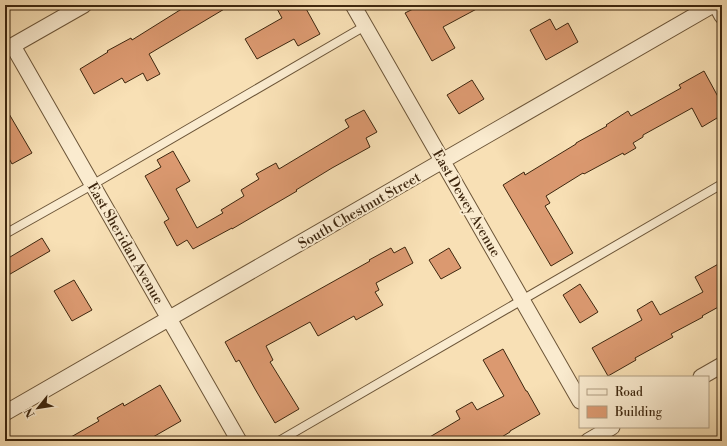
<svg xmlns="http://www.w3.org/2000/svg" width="727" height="446" font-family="'Libre Bodoni',serif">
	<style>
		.building { fill: #db9970; stroke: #3e270f }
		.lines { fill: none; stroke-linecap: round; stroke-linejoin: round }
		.lane-casing { stroke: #6c5538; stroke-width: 10 }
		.street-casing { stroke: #6c5538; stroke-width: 17 }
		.lane { stroke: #faebcf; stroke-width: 8 }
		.street { stroke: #faebcf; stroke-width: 15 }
		.labels { text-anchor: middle; stroke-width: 4; stroke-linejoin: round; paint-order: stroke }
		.street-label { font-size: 14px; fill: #3e270f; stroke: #faebcf }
	</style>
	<rect width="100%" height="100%" fill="#f8e0b5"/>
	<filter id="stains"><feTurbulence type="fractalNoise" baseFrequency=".005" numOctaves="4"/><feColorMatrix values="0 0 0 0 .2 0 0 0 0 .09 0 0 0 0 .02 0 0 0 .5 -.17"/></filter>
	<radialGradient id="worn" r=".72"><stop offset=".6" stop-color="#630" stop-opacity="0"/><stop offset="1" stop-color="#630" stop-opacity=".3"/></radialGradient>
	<!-- building -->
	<path class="building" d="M 188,5 L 231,5 L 149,54 L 160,74 L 147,81 L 143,73 L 125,83 L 122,78 L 94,94 L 80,69 L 108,52 L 107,51 L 131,38 L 132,40 Z
		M 275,5 L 304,5 L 320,34 L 298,46 L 294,39 L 257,59 L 245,39 L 282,18 Z
		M 421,5 L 484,5 L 443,27 L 455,48 L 432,61 L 405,13 Z
		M 550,19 L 556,30 L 568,23 L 578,42 L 546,60 L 530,30 Z
		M 704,71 L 722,104 L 722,115 L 702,127 L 692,108 L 643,135 L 643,137 L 633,143 L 636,148 L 624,155 L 623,153 L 584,174 L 583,173 L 546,196 L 550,203 L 545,206 L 573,253 L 551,266 L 503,185 L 524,172 L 525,175 L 576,144 L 576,143 L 607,126 L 606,125 L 628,111 L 631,116 L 681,88 L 679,85 Z
		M 472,80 L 484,99 L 459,114 L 447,95 Z
		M 5,107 L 32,153 L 12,164 L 5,151 Z
		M 364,110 L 377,132 L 366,138 L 370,147 L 332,168 L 296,190 L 297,191 L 232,229 L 232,228 L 193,249 L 187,240 L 177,246 L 164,222 L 169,219 L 145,176 L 161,167 L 157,160 L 173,151 L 190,181 L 176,189 L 197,228 L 223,213 L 221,210 L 244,196 L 241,190 L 259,179 L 256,174 L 276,163 L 279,169 L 349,127 L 345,120 Z
		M 42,238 L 50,251 L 5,277 L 5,260 Z
		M 405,247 L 413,263 L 376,283 L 379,290 L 375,292 L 383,305 L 356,320 L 354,316 L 318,336 L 310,322 L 266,346 L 273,360 L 270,362 L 299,409 L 275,423 L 255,389 L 239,360 L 236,362 L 225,342 L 370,261 L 369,260 L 391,248 L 394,253 Z
		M 449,248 L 461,268 L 441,279 L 429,260 Z
		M 722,262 L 722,305 L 702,316 L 703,317 L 671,334 L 673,337 L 635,358 L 636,360 L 608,376 L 592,348 L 642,320 L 637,310 L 652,301 L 660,315 L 703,292 L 695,277 Z
		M 74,280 L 92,310 L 72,321 L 54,291 Z
		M 580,284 L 598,312 L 580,323 L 563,295 Z
		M 503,349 L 526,391 L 527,391 L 540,414 L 510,431 L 510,432 L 495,441 L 423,441 L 460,419 L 456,411 L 472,402 L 477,410 L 504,396 L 483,360 Z
		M 160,385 L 181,421 L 146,441 L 64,441 L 99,421 L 97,418 L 123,403 L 124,406 Z"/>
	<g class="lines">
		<defs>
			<path id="lane" d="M 5,234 L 92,185 L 365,26
				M 279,441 L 722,184"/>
			<path id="street" d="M 353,5 L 580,401
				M 716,5 L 722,16
				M 13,46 L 239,441
				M 5,50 L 84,5
				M 701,377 L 722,365
				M 5,413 L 713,5
				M 588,441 L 612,427"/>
		</defs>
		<!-- lane casing -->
		<use href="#lane" class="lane-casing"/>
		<!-- street casing -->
		<use href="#street" class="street-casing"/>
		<!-- lane -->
		<use href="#lane" class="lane"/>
		<!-- street -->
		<use href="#street" class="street"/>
	</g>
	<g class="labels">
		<!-- street labels -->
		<g class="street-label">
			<text transform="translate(467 203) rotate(60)" y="5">East Dewey Avenue</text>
			<text transform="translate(359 210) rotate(-30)" y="5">South Chestnut Street</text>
			<text transform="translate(126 243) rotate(60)" y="5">East Sheridan Avenue</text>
		</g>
	</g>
	<!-- margin -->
	<rect width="727" height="446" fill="none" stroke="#f8e0b5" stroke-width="20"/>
	<rect x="6" y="6" width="715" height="434" fill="none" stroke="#3e270f" stroke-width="2"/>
	<rect x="10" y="10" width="707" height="426" fill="none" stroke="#3e270f"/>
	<!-- legend -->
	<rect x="579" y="376" width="130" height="52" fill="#faebcf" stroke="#af9d82"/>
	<rect x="587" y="389" width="20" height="6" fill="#faebcf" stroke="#af9d82"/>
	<text x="615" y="396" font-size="12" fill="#3e270f">Road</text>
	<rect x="587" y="406" width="20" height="12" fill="#db9970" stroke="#af9d82"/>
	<text x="615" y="416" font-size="12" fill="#3e270f">Building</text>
	<!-- north arrow -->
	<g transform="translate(38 408) rotate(240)" stroke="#faebcf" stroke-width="3" paint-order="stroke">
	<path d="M0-3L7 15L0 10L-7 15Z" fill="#3e270f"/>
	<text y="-6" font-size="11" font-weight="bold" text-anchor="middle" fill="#3e270f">N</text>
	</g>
	<rect width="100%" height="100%" filter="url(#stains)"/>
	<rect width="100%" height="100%" fill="url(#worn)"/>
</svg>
